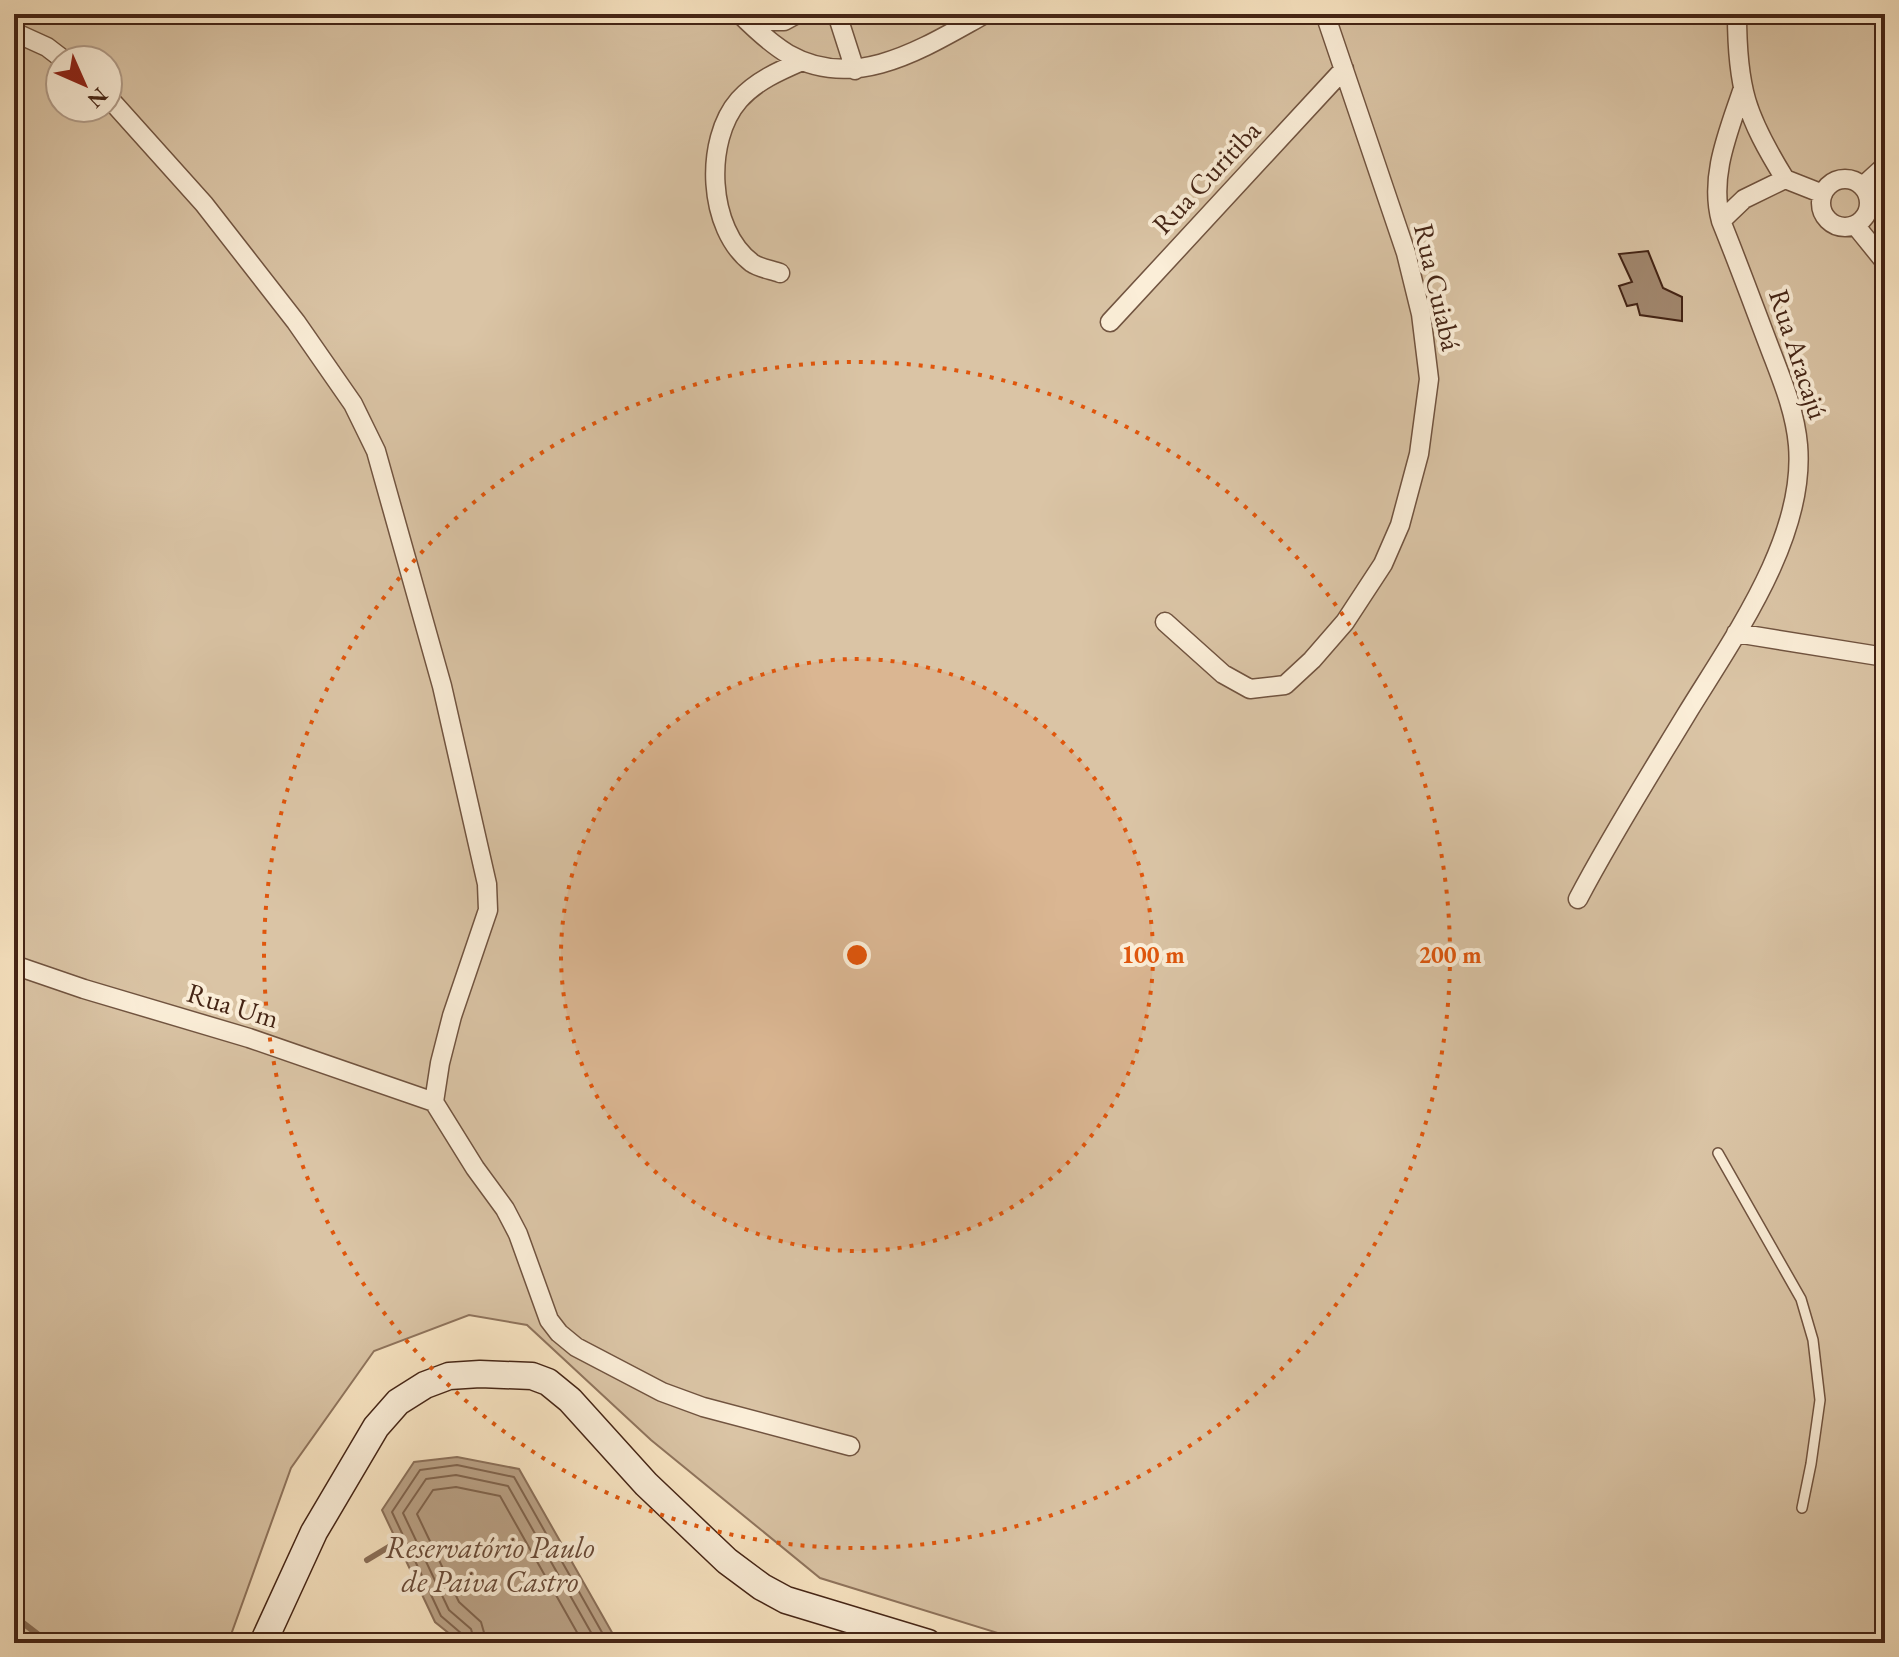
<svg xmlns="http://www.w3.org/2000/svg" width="1899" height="1657" font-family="'EB Garamond',serif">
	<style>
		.green { fill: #dac4a5; stroke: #8f745d; stroke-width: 2; fill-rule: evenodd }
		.water { fill: #bba388; stroke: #8b705a; stroke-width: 2 }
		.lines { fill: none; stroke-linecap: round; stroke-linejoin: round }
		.shore { stroke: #80644e; stroke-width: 2 }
		.stream { stroke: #8b705a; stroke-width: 6 }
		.building { fill: #a2886f; stroke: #442415; stroke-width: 2 }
		.lane-casing { stroke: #715440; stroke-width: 12 }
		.street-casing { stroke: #715440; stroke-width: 21 }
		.secondary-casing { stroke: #442415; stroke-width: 29 }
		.lane { stroke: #fbeed8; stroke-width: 9 }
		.street { stroke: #fbeed8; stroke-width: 18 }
		.secondary { stroke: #fbeed8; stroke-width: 26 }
		.ring { fill: none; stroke: #e0560c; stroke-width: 4; stroke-dasharray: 4 8 }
		.labels { text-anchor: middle; stroke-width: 8; stroke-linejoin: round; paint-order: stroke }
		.street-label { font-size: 28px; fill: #442415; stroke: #fbeed8 }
		.water-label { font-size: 30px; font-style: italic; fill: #684a38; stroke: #fbeed8 }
		.centre { fill: #e0560c; stroke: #fbeed8; stroke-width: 4 }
		.ring-label { font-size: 24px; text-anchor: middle; font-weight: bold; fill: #e0560c; stroke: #fbeed8; stroke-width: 8; stroke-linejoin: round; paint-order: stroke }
	</style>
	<rect width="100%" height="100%" fill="#f9e5c3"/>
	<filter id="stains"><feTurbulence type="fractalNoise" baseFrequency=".0025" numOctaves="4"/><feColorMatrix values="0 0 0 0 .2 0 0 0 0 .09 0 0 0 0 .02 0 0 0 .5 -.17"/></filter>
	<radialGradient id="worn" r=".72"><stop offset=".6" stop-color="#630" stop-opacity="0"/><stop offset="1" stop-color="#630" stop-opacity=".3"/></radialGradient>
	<!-- green -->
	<path class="green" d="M 14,14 L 1885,14 L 1885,1643 L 1030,1643 L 820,1578 L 651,1440 L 527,1325 L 469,1315 L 374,1351 L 291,1468 L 228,1643 L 14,1643 ZM 60,60 L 108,60 L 108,108 L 60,108 Z"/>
	<!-- water -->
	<path class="water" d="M 457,1457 L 519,1469 L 618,1643 L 461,1643 L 435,1622 L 382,1510 L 414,1462 Z"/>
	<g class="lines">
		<!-- shore -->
		<path class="shore" d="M 465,1643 L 462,1634 L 441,1616 L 392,1512 L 420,1470 L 457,1465 L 514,1477 L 608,1643
			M 475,1643 L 471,1629 L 449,1610 L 403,1513 L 426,1479 L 456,1475 L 508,1486 L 597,1643
			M 487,1643 L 481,1622 L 459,1602 L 417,1514 L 433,1490 L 456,1487 L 500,1496 L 583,1643"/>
		<!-- stream -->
		<path class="stream" d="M 367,1560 L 397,1542 L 402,1543
			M 14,1616 L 49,1643"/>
	</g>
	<!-- building -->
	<path class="building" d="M 1648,251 L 1663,288 L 1682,297 L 1682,321 L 1640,315 L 1637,304 L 1627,306 L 1619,286 L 1632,282 L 1619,254 Z"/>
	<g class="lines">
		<defs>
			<path id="lane" d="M 1718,1153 L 1801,1299 L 1813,1340 L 1820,1400 L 1811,1464 L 1802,1508"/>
			<path id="street" d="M 740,14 C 754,28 771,44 788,54 C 856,93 925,47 985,14
				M 837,14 L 855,70
				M 1737,14 C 1737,88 1746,116 1785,179
				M 747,21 L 784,21 L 797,14
				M 14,32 L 47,47 L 64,60
				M 108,97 L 204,204 L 296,322 L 353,404 L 376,451 L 442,686 L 487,884 L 488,910 L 452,1016 L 440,1063 L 434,1102 L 475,1168 L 505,1209 L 518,1234 L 549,1320 L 559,1333 L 576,1347 L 662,1392 L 703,1407 L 850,1446
				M1821 203a24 24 0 1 1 48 0a24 24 0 1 1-48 0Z
				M 1785,179 L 1823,194
				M 1863,186 L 1885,166
				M 1721,221 C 1709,177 1728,133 1742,91
				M 1855,225 L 1885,262
				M 780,273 C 772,270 759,268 752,263 C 707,229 704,140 739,100 C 756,81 779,71 802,61
				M 1110,322 L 1344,69
				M 1165,622 L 1223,674 L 1250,689 L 1285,685 L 1312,660 L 1345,622 L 1383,564 L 1400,525 L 1419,454 L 1429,379 L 1421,314 L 1406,253 L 1325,14
				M 1736,633 L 1885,657
				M 1578,899 C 1611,836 1649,776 1686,715 C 1733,638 1806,538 1798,445 C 1795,410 1781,378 1769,346 C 1753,304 1738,263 1721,221 L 1744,199 L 1785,179
				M 14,965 L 84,989 L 249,1038 L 434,1102"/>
			<path id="secondary" d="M 263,1643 L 314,1532 L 376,1427 L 398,1402 L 425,1385 L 449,1376 L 480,1374 L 532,1376 L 548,1382 L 570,1400 L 646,1484 L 727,1561 L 762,1587 L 786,1600 L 928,1643"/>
		</defs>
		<!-- lane casing -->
		<use href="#lane" class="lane-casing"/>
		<!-- street casing -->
		<use href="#street" class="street-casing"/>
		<!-- secondary casing -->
		<use href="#secondary" class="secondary-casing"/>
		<!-- lane -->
		<use href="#lane" class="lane"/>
		<!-- street -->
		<use href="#street" class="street"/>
		<!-- secondary -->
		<use href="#secondary" class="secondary"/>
	</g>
	<!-- distance rings -->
	<circle cx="857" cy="955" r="296" fill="#e0560c" fill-opacity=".12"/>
	<g class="ring">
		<circle cx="857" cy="955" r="296"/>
		<circle cx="857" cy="955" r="593"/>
	</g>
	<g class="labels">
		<!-- street labels -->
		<g class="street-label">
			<text transform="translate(1206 177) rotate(-47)" y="10">Rua Curitiba</text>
			<text transform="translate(1438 287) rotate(77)" y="10">Rua Cuiabá</text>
			<text transform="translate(1799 354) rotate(72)" y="10">Rua Aracajú</text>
			<text transform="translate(233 1005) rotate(17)" y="10">Rua Um</text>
		</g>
		<!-- water labels -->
		<g class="water-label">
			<text x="490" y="1558">Reservatório Paulo<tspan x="490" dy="34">de Paiva Castro</tspan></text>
		</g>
	</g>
	<circle cx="857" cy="955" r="12" class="centre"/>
	<g class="ring-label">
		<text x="1153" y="963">100 m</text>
		<text x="1450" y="963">200 m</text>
	</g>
	<!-- margin -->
	<rect width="1899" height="1657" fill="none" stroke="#f9e5c3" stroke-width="48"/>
	<rect x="16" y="16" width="1867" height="1625" fill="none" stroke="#442415" stroke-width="4"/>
	<rect x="24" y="24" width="1851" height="1609" fill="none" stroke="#442415" stroke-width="2"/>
	<!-- north arrow -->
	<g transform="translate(84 84) rotate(135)"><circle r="38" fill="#fbeed8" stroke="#b29d8a" stroke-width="2"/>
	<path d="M0-6L14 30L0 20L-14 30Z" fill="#8f2418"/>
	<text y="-12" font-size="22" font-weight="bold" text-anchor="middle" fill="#442415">N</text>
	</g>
	<rect width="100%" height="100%" filter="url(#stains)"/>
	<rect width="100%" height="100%" fill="url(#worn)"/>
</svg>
